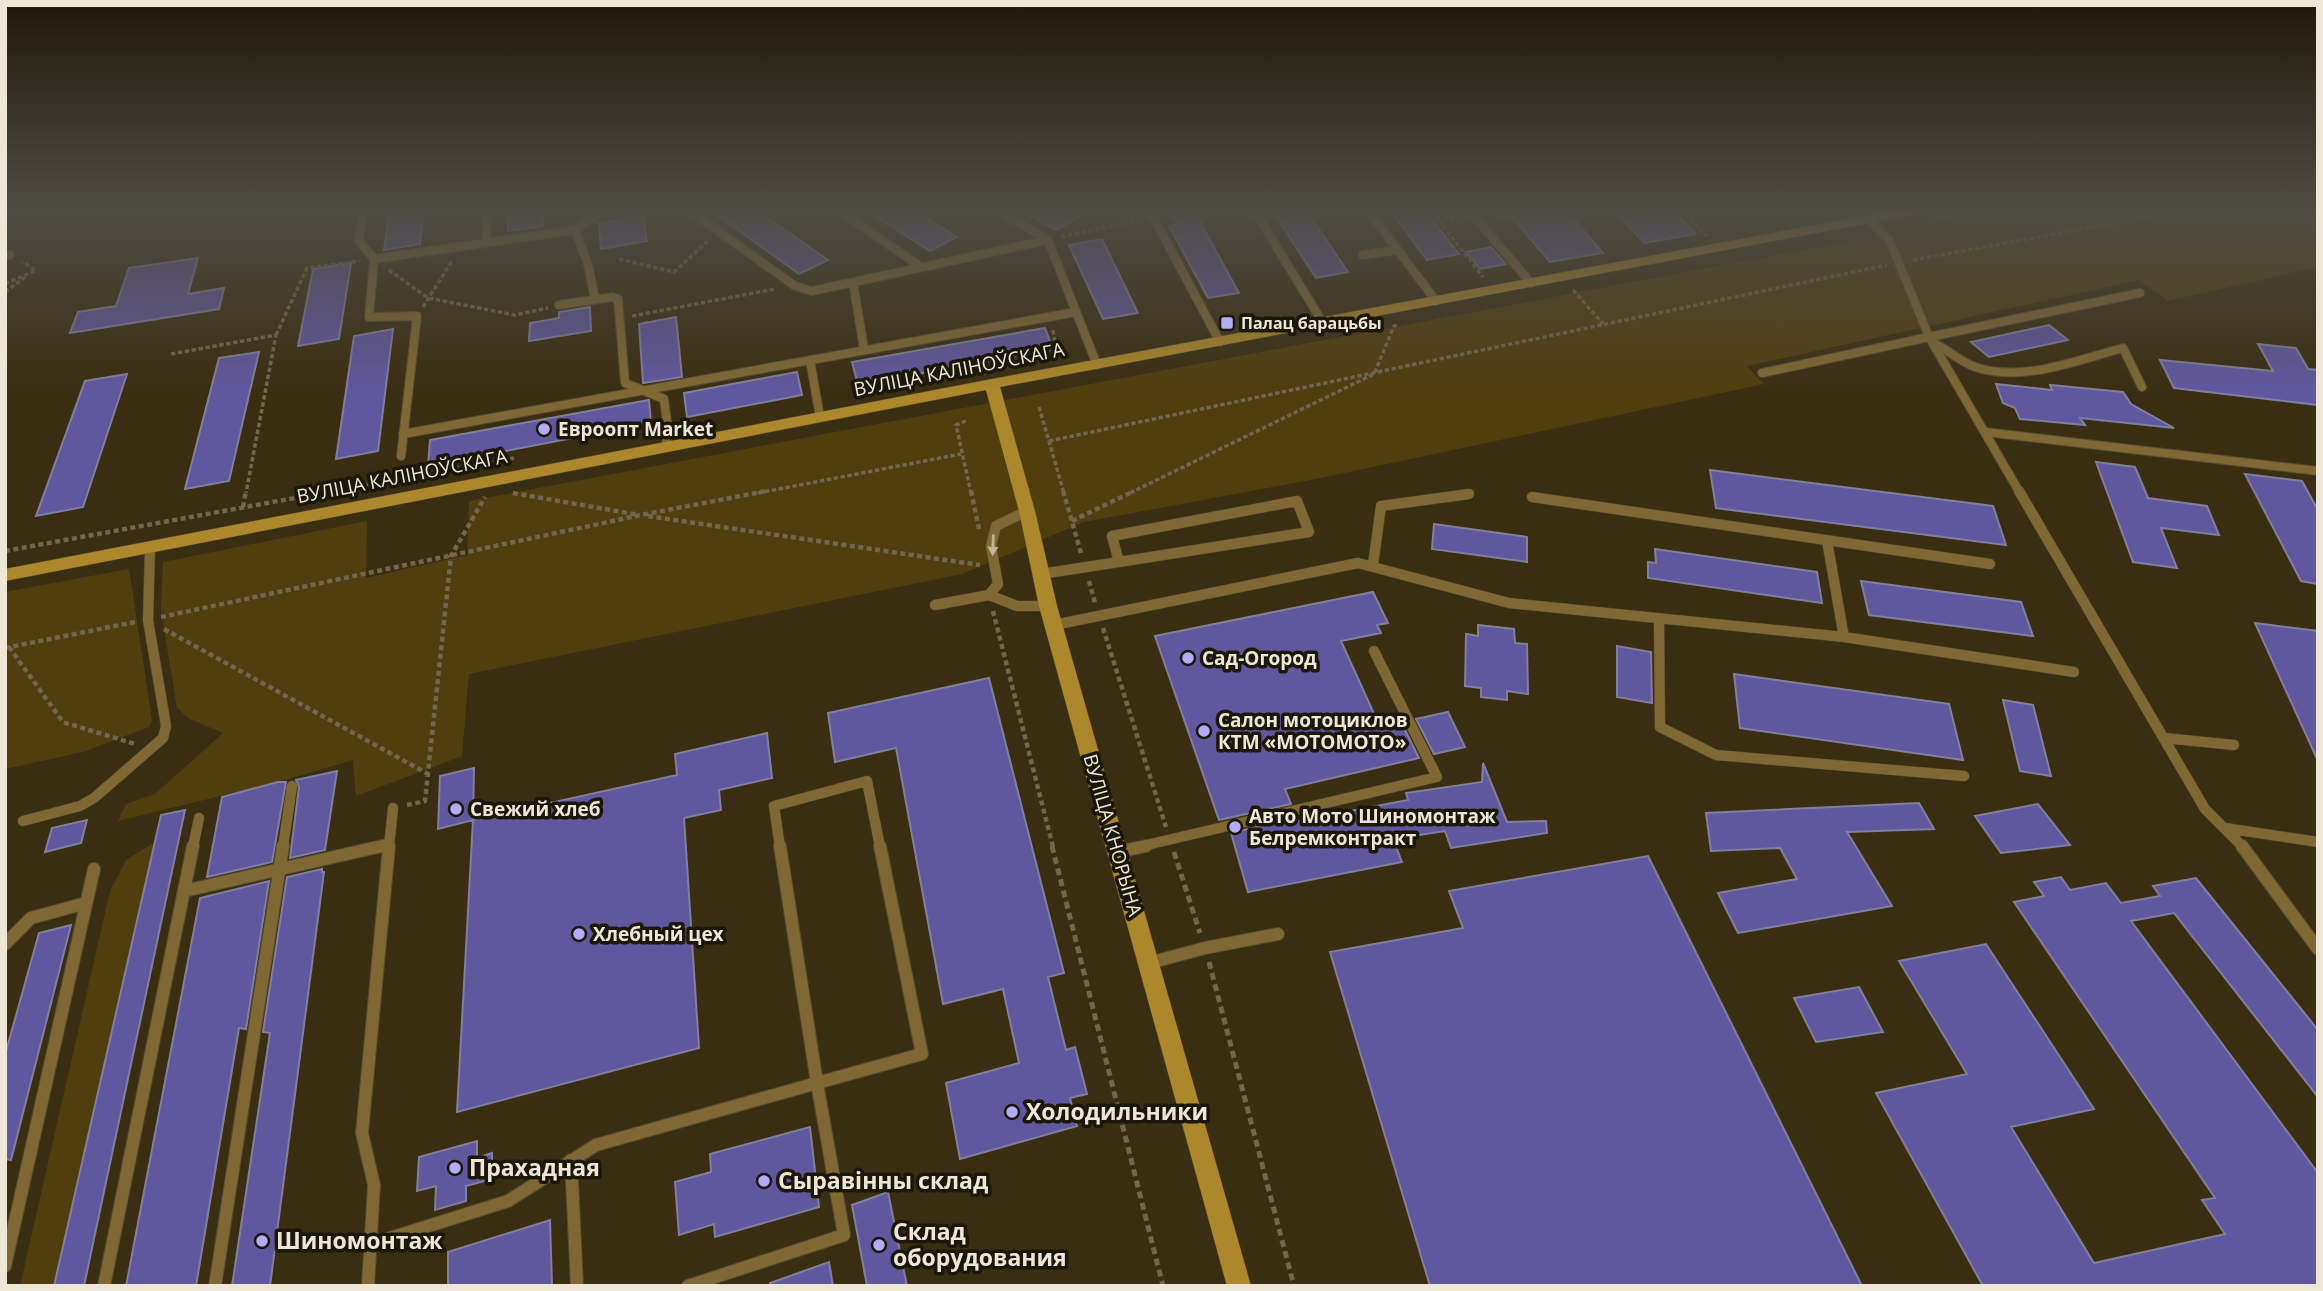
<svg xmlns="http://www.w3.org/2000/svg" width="2323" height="1291" font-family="'Open Sans',sans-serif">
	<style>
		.green { fill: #513e0f }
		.building { fill: #61579e; stroke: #817f9e; stroke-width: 2 }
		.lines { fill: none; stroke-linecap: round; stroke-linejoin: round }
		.lane-far2-casing { stroke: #574b31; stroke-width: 10 }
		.lane-far1-casing { stroke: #574b31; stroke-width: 11 }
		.lane-casing { stroke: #574b31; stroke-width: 14 }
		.secondary-casing { stroke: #574b31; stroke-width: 1 }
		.path-far2 { stroke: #71664e; stroke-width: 3.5; stroke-dasharray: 4.5 2.5; stroke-linecap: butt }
		.path-far1 { stroke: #71664e; stroke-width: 4.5; stroke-dasharray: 5 3.5; stroke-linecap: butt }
		.path { stroke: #71664e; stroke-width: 5; stroke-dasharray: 7 4.5; stroke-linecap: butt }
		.lane-far2 { stroke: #7f6834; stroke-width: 8 }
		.lane-far1 { stroke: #7f6834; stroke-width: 10 }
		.lane { stroke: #7f6834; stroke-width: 12 }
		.secondary { fill: #ac872b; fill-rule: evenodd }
		.oneway { fill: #c2b495 }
		.poi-dot { fill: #b4acf9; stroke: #1c170b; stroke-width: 2.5 }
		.labels { text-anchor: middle; stroke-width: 7; stroke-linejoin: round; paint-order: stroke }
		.far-poi-label { font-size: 16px; font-weight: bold; fill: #eee6d6; stroke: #1c170b; text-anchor: start }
		.street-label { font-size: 19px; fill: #eee6d6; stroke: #1c170b }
		.poi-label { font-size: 19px; font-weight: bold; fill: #eee6d6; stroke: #1c170b; text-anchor: start }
		.near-poi-label { font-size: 23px; font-weight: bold; fill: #eee6d6; stroke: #1c170b; text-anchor: start }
	</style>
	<rect width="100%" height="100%" fill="#3a2e12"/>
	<!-- green -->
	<path class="green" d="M 2021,209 L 2318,209 L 2318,267 L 2168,301 L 2139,280 L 1747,366 L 1764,384 L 1316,479 L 1084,522 L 962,574 L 469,674 L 462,756 L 356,796 L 353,760 L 278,782 L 118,821 L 126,804 L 155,794 L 223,733 L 190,719 L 177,708 L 161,610 L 163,562 L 367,521 L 366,578 L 467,555 L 469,501 Z
		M 129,569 L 152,720 L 149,727 L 83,752 L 5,769 L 5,592 Z
		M 155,842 L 54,1286 L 20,1286 L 110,891 L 126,860 Z"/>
	<!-- building -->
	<path class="building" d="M 390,209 L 424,209 L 420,244 L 384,250 Z
		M 508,209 L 543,209 L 543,226 L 508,231 Z
		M 623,209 L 642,209 L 647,241 L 601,249 L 599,223 L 625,219 Z
		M 709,209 L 755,209 L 828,260 L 799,274 Z
		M 864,209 L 911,209 L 957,237 L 930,251 Z
		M 1020,209 L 1093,209 L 1056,230 Z
		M 1170,209 L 1193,209 L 1239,293 L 1208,298 L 1169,226 L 1178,224 Z
		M 1271,209 L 1305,209 L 1348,272 L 1316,278 Z
		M 1389,209 L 1424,209 L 1459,254 L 1427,260 Z
		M 1505,209 L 1565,209 L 1603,253 L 1550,262 Z
		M 1613,209 L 1672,209 L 1696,234 L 1644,243 Z
		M 1102,239 L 1138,313 L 1103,319 L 1069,245 Z
		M 1491,247 L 1506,264 L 1480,269 L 1466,252 Z
		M 198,258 L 188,294 L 224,288 L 219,309 L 70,333 L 78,312 L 116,306 L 129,268 Z
		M 351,263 L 339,339 L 298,346 L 313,269 Z
		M 590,307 L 591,331 L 529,341 L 530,323 L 559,318 L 559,312 Z
		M 676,317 L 682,377 L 643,383 L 639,324 Z
		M 2049,325 L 2068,340 L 1989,357 L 1971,342 Z
		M 1045,328 L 1053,349 L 858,385 L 852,362 Z
		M 393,329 L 378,451 L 336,459 L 354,336 Z
		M 2258,344 L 2296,348 L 2308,369 L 2318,370 L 2318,405 L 2174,388 L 2160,360 L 2273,371 Z
		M 259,352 L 229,481 L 185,489 L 219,358 Z
		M 797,372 L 802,395 L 687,417 L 684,393 Z
		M 127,374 L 83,507 L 36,516 L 85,381 Z
		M 1996,384 L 2052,390 L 2050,385 L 2123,392 L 2131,404 L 2174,428 L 2080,418 L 2085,425 L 2020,419 L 2015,408 L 2003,403 Z
		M 649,400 L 651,423 L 428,466 L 430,440 Z
		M 2096,462 L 2135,467 L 2148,498 L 2207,506 L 2219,535 L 2161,528 L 2177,568 L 2133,562 Z
		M 1710,470 L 1993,506 L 2006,545 L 1716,508 Z
		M 2245,474 L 2302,481 L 2318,510 L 2318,584 L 2301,581 Z
		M 1434,524 L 1527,537 L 1527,562 L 1432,549 Z
		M 1655,549 L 1817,572 L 1822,603 L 1648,578 L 1648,562 L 1656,563 Z
		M 1861,581 L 2021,602 L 2033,636 L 1869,615 Z
		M 1373,592 L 1388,623 L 1377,625 L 1381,633 L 1341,641 L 1380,727 L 1401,722 L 1419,758 L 1285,789 L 1291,804 L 1219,820 L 1155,636 Z
		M 2255,623 L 2318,631 L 2318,761 Z
		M 1478,625 L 1514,629 L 1515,643 L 1527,644 L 1528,694 L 1507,691 L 1507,700 L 1481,697 L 1481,688 L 1465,686 L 1466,634 L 1478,636 Z
		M 1617,646 L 1651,652 L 1652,703 L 1617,697 Z
		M 1734,674 L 1949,704 L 1963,760 L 1740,728 Z
		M 989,678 L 1064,973 L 1048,977 L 1066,1050 L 1075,1047 L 1087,1094 L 1070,1098 L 1077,1126 L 960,1159 L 946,1083 L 1019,1063 L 1003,989 L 943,1004 L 896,748 L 835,762 L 828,713 Z
		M 2003,700 L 2033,705 L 2051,776 L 2020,771 Z
		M 1448,712 L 1465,747 L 1434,754 L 1416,719 Z
		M 767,733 L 772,778 L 719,790 L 721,810 L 684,818 L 699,1048 L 457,1112 L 473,820 L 677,775 L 675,754 Z
		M 1483,763 L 1507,822 L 1546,821 L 1547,833 L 1451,848 L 1445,831 L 1393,839 L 1402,862 L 1248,892 L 1231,833 L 1296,818 L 1298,821 L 1408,800 L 1406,793 L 1482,782 Z
		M 474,768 L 473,820 L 438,829 L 440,776 Z
		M 337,771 L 325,850 L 290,858 L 299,787 L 296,780 Z
		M 278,782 L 286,782 L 272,862 L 207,877 L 222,797 Z
		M 1919,803 L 1934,829 L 1847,832 L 1892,906 L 1738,933 L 1718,893 L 1797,879 L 1780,848 L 1711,851 L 1706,813 Z
		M 2038,804 L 2070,845 L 2001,853 L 1975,816 Z
		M 185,810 L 84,1286 L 54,1286 L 161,815 Z
		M 87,820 L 81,843 L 45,852 L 52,828 Z
		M 1648,856 L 1862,1286 L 1430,1286 L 1330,952 L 1463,928 L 1449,891 Z
		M 322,869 L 322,872 L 324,872 L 270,1286 L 232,1286 L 270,1033 L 263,1032 L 287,877 Z
		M 2061,877 L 2070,890 L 2106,883 L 2121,903 L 2160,896 L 2153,886 L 2196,878 L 2318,1030 L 2318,1097 L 2174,913 L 2131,921 L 2318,1173 L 2318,1286 L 1983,1286 L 1876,1093 L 1967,1074 L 1899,961 L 1986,944 L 2094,1109 L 2011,1127 L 2094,1263 L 2225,1234 L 2202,1200 L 2215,1198 L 2014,902 L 2044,896 L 2034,882 Z
		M 269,881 L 246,1029 L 239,1028 L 196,1286 L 126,1286 L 200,898 Z
		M 71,925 L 11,1160 L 5,1159 L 5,1055 L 39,933 Z
		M 1859,987 L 1883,1032 L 1816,1042 L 1794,998 Z
		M 810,1127 L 819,1207 L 715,1237 L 714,1224 L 679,1235 L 675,1182 L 711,1172 L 710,1154 Z
		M 477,1141 L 477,1158 L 492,1153 L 492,1179 L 466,1186 L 466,1201 L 435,1210 L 436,1186 L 417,1191 L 419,1157 Z
		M 888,1192 L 907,1286 L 867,1286 L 852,1205 Z
		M 550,1220 L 552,1286 L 448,1286 L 448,1252 Z
		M 829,1262 L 833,1286 L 771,1286 L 770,1283 Z"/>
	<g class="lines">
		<defs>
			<path id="lane-far2" d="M 364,209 L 359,241 L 374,259 L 369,317 L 417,316 L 401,456
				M 837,209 L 921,267
				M 995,209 L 1048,240 L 1097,365
				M 1149,209 L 1220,342
				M 1367,209 L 1436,301
				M 1468,209 L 1531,283
				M 693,213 L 795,286 L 812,291 L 1048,240
				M 1256,213 L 1323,323
				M 1868,219 L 1890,241 L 1929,337 L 2140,293
				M 575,230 L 588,264 L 595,299
				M 486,241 L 488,209
				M 5,255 L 10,255
				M 1363,255 L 1398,250
				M 374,259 L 575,230 L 599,213 L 599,209
				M 853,282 L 864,349
				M 559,305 L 612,297 L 618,299 L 625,383 L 664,399 L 668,430 L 666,447
				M 1933,343 C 1948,349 1960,362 1975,367 C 2023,383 2077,360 2123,348 L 2142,387
				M 810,360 L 820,417
				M 1762,373 L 1929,337 L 2020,493
				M 1985,432 L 2318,471
				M 403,434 L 1076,312"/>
			<path id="lane-far1" d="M 2019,491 L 2205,809 L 2243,847
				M 1532,497 L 1990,564
				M 1297,501 L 1309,532 L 1119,562 L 1112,536 Z
				M 1827,541 L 1844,637
				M 1373,565 L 1381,506 L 1469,494
				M 1041,574 L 1119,562
				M 989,595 L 998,584 L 991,546 L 996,526 L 1027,511
				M 935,605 L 989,595 L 1017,606 L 1048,606
				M 1659,619 L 1660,727 L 1716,755 L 1964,776
				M 1054,625 L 1358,563 L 1509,603 L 1844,637 L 2074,672
				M 2164,738 L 2234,745
				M 23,821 L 80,806 L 94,798 L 163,738 L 166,726 L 148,620 L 150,548
				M 2225,828 L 2318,842
				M 193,847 L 199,818
				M 283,847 L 292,786
				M 375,847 L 389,844
				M 389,847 L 393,808
				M 780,847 L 774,806 L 867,781 L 880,847
				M 1138,847 L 1437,777 L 1374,651"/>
			<path id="lane" d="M 780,846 L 817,1083
				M 2242,846 L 2318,949
				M 1118,852 L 1146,846
				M 184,891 L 382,846
				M 5,944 L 31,918 L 86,903
				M 1149,963 L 1205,948 L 1278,934
				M 817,1083 L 922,1054 L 880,846
				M 571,1160 L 577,1286
				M 371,1244 L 508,1201 L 596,1145 L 817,1083
				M 5,1266 L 94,869
				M 104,1286 L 193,846
				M 215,1286 L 283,846
				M 368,1286 L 374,1185 L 362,1133 L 389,846
				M 688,1286 L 844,1235 L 817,1083"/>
			<path id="secondary" d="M 1901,209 L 1928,209 L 1922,213 L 1000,387 L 1035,511 L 1057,606 L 1251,1286 L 1227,1286 L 1039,606 L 1019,511 L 986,390 L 5,581 L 5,569 L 992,379 Z"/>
		</defs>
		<!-- lane-far2 casing -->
		<use href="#lane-far2" class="lane-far2-casing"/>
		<!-- lane-far1 casing -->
		<use href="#lane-far1" class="lane-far1-casing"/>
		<!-- lane casing -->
		<use href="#lane" class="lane-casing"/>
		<!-- secondary casing -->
		<use href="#secondary" class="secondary-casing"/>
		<!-- path-far2 -->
		<path class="path-far2" d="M 1430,209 L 1483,277
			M 1493,209 L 1500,217 L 1547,209
			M 1680,209 L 1707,236
			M 1436,216 L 1459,220
			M 1931,220 L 1990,209
			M 1061,237 L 1141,220
			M 619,259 L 674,272 L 710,239
			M 1913,260 L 2192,209
			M 389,270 L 428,298 L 515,315 L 548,308
			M 5,284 L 36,270 L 22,262
			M 1573,290 L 1603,324
			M 5,292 L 27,276
			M 423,307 L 452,261
			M 632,316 L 775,289
			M 1053,330 L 1057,355
			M 276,335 L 307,268 L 360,261
			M 171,354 L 276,335 L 246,493
			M 1039,407 L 1064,493
			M 966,421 L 956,425 L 971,493
			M 1049,441 L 1887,265
			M 324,493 L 514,458
			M 758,493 L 961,454
			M 1130,493 L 1374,374 L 1394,326 L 1397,325"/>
		<!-- path-far1 -->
		<path class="path-far1" d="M 971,491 L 979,529
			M 1063,491 L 1081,553
			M 513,493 L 639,515
			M 243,507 L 246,491
			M 648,516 L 980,565
			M 1072,521 L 1134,491
			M 5,551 L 333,491
			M 1089,581 L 1095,603
			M 993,611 L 1053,847
			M 161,617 L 641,515 L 767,491
			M 1103,628 L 1166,827
			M 164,629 L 428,774
			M 9,647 L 63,722 L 135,744
			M 5,648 L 135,622
			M 407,805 L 425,801 L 451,556 L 485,497"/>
		<!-- path -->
		<path class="path" d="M 1052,846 L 1163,1286
			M 1174,852 L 1200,933
			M 1209,962 L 1294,1286"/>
		<!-- lane-far2 -->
		<use href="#lane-far2" class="lane-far2"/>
		<!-- lane-far1 -->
		<use href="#lane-far1" class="lane-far1"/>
		<!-- lane -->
		<use href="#lane" class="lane"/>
		<!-- secondary -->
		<use href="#secondary" class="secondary"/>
	</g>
	<!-- one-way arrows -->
	<defs><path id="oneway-solid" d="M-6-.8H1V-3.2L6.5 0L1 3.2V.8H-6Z" transform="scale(1.75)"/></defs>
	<use class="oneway" href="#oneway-solid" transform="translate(993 545) rotate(92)"/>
	<!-- sky -->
	<linearGradient id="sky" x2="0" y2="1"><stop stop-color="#20190a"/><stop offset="0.54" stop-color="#4f4c44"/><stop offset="1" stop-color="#4f4c44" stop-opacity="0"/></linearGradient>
	<rect width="2323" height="390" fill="url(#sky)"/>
	<!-- markers -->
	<g class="poi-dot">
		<rect x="1220" y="316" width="14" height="14" rx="3.5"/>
		<circle cx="544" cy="429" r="7"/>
		<circle cx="1188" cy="658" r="7"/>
		<circle cx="1204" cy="731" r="7"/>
		<circle cx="456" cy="809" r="7"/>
		<circle cx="1235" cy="827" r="7"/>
		<circle cx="579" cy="934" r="7"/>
		<circle cx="1012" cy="1112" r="7"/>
		<circle cx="455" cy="1168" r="7"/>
		<circle cx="764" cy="1181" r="7"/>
		<circle cx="262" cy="1241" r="7"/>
		<circle cx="879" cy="1245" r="7"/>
	</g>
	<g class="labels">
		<!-- far-poi labels -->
		<g class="far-poi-label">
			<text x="1241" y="329">Палац барацьбы</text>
		</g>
		<!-- street labels -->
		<g class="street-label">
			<text transform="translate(959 369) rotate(-11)" y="7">ВУЛІЦА КАЛІНОЎСКАГА</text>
			<text transform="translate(402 476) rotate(-11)" y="7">ВУЛІЦА КАЛІНОЎСКАГА</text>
			<text transform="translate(1113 835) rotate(74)" y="7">ВУЛІЦА КНОРЫНА</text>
		</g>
		<!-- poi labels -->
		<g class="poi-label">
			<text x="558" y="436">Евроопт Market</text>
			<text x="1202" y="665">Сад-Огород</text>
			<text x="1218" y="727">Салон мотоциклов<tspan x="1218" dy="22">КТМ «МОТОМОТО»</tspan></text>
			<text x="470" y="816">Свежий хлеб</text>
			<text x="1249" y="823">Авто Мото Шиномонтаж<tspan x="1249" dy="22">Белремконтракт</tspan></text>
			<text x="593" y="941">Хлебный цех</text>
		</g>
		<!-- near-poi labels -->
		<g class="near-poi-label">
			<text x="1026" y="1120">Холодильники</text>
			<text x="469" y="1176">Прахадная</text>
			<text x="778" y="1189">Сыравінны склад</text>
			<text x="893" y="1240">Склад<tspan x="893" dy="26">оборудования</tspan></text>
			<text x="276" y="1249">Шиномонтаж</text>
		</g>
	</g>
	<!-- border -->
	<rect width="2323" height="1291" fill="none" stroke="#eee6d6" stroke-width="14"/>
</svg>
